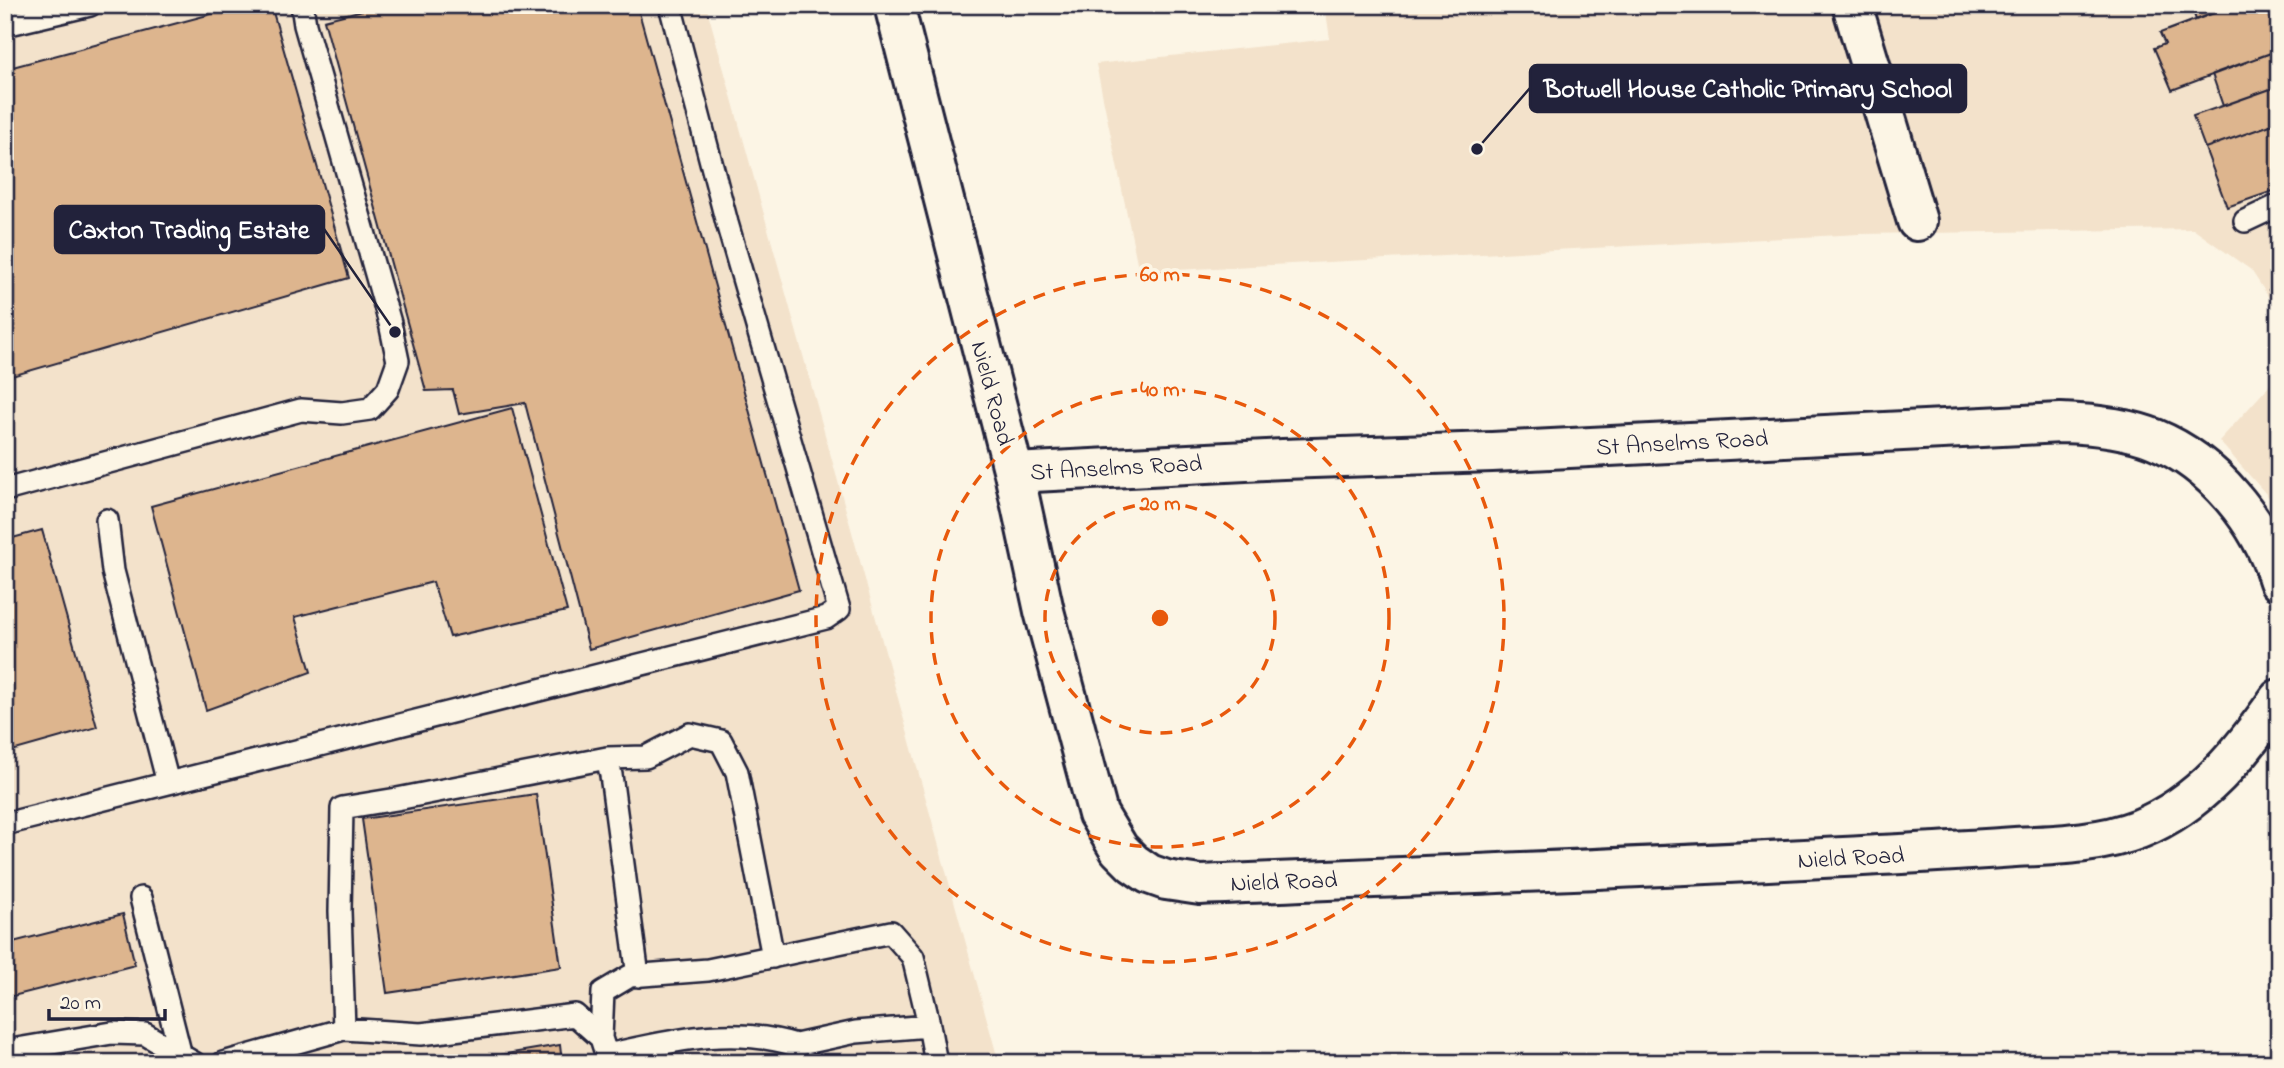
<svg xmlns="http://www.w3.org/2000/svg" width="2284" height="1068" font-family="'Indie Flower',sans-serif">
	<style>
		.built { fill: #f3e2cb }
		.building { fill: #ddb58e; stroke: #22223b; stroke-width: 2 }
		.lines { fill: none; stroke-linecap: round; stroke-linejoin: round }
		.lane-casing { stroke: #22223b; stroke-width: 26 }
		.street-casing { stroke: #22223b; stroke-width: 44 }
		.lane { stroke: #fcf5e5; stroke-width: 21 }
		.street { stroke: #fcf5e5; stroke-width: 38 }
		.ring { fill: none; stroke: #e8590c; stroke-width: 3.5; stroke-dasharray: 12 9 }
		.labels { text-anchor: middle; stroke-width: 7; stroke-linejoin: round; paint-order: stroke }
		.street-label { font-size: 24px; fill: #22223b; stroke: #fcf5e5 }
		.centre { fill: #e8590c; stroke: #fcf5e5; stroke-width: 3.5 }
		.ring-label { font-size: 21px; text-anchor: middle; font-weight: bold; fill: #e8590c; stroke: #fcf5e5; stroke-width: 7; stroke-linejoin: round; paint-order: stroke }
		.leader { fill: none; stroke: #22223b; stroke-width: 2.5 }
		.callout-dot { fill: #22223b; stroke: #fcf5e5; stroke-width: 2.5 }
		.callout { fill: #22223b; stroke: #22223b; stroke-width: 2.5 }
		.callout-label { font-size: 26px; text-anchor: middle; font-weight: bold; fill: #fff }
	</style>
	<rect width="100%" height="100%" fill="#fcf5e5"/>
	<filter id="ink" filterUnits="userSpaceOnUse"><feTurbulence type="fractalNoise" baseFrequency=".0143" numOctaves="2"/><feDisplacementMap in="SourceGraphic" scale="14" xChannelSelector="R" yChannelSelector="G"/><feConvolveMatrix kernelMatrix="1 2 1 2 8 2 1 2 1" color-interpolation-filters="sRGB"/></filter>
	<g filter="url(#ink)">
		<!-- built -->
		<path class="built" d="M 5,5 L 706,5 L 999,1063 L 5,1063 Z
			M 1325,5 L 2279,5 L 2279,313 L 2251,270 L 2193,229 L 1859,234 L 1139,272 L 1096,64 L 1330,39 Z
			M 2279,375 L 2279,512 L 2274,503 L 2219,441 Z"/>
		<!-- building -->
		<path class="building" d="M 245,5 L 271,5 L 349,278 L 5,378 L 5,69 Z
			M 382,5 L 637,5 L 799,590 L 589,649 L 525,403 L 459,414 L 453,390 L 426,391 L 324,20 Z
			M 1886,5 L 1912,5 L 1889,13 Z
			M 2156,5 L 2175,5 L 2158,11 Z
			M 2191,5 L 2235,5 L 2196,20 Z
			M 2235,5 L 2279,5 L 2279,50 L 2172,90 L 2154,48 L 2165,44 L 2160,33 Z
			M 2279,50 L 2279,86 L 2223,106 L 2212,74 Z
			M 2279,86 L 2279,122 L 2205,148 L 2193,116 Z
			M 2279,122 L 2279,189 L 2227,207 L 2205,148 Z
			M 2279,283 L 2279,304 L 2269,290 Z
			M 512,408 L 567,611 L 450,637 L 433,582 L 295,617 L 311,672 L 206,710 L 151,506 Z
			M 42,530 L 97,727 L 5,753 L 5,540 Z
			M 536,794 L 561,967 L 387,993 L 362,819 Z
			M 123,914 L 135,965 L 5,998 L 5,944 Z
			M 560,1045 L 562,1063 L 453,1063 Z"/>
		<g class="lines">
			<defs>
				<path id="lane" d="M 5,25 L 90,5
					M 2245,221 L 2279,205
					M 5,490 L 301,410 L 342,413 L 370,409 L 388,389 L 398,361 L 390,323 L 305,25 L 302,5
					M 107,520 L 113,571 L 168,783
					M 5,824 L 826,618 L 839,609 L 727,223 L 670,5
					M 141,898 L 181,1056
					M 638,976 L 611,775 L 607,758 L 646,757 L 690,734 L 721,741 L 737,772 L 773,957
					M 344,1029 L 340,911 L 342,808 L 397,799 L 607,758
					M 601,1038 L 603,992 L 630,976 L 708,970 L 891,932 L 913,957 L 928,1020 L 936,1063
					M 5,1051 L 112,1033 L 145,1034 L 194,1063
					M 607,1055 C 672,1041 730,1025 796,1045
					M 223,1063 L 344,1029 L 421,1034 L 575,1015 L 601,1038 L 609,1063
					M 797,1063 L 796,1045 L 856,1032 L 929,1026"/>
				<path id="street" d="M 894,5 L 1014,473 L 1044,611 L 1098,814 L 1119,849 L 1133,863 L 1149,874 L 1166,880 L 1200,885 C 1426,876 1653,868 1879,855 C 1924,853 1970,850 2015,847 C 2057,845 2100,844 2139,829 C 2201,804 2242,752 2279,699
					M 1852,5 L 1917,221
					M 1014,473 L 1283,459 L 1492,452 L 2061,423 C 2092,424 2125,427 2155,439 C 2213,463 2261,521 2279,581"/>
			</defs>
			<!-- lane casing -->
			<use href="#lane" class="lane-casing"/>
			<!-- street casing -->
			<use href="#street" class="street-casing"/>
			<!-- lane -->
			<use href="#lane" class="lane"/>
			<!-- street -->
			<use href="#street" class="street"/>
		</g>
	</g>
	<!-- distance rings -->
	<g class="ring">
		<circle cx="1160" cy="618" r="115"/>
		<circle cx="1160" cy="618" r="229"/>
		<circle cx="1160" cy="618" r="344"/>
	</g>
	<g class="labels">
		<!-- street labels -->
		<g class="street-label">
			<text transform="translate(993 393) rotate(75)" y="8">Nield Road</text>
			<text transform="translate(1682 442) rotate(-3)" y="8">St Anselms Road</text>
			<text transform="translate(1116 467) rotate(-3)" y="8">St Anselms Road</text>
			<text transform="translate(1851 857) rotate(-3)" y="8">Nield Road</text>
			<text transform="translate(1284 881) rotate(-2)" y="8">Nield Road</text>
		</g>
	</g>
	<circle cx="1160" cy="618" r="10" class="centre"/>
	<g class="ring-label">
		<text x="1160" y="281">60 m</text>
		<text x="1160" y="396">40 m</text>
		<text x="1160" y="510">20 m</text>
	</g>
	<!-- callouts -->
	<path class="leader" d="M1477 149L1530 88M395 332L324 229"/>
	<g class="callout-dot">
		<circle cx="1477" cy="149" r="7"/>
		<circle cx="395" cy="332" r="7"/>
	</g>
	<g class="callout">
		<rect x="1530" y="65" width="436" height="47" rx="7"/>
		<rect x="55" y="206" width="269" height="47" rx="7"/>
	</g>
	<g class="callout-label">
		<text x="1748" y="97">Botwell House Catholic Primary School</text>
		<text x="189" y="238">Caxton Trading Estate</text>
	</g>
	<!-- margin -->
	<rect width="2284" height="1068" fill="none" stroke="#fcf5e5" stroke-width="28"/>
	<rect x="14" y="14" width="2256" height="1040" fill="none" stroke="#22223b" stroke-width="2.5" filter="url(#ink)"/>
	<!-- scale -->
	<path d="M49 1009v10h116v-10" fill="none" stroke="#22223b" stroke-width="3.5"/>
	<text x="60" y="1009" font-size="21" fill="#22223b" stroke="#fcf5e5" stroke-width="5" paint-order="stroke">20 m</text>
</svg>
